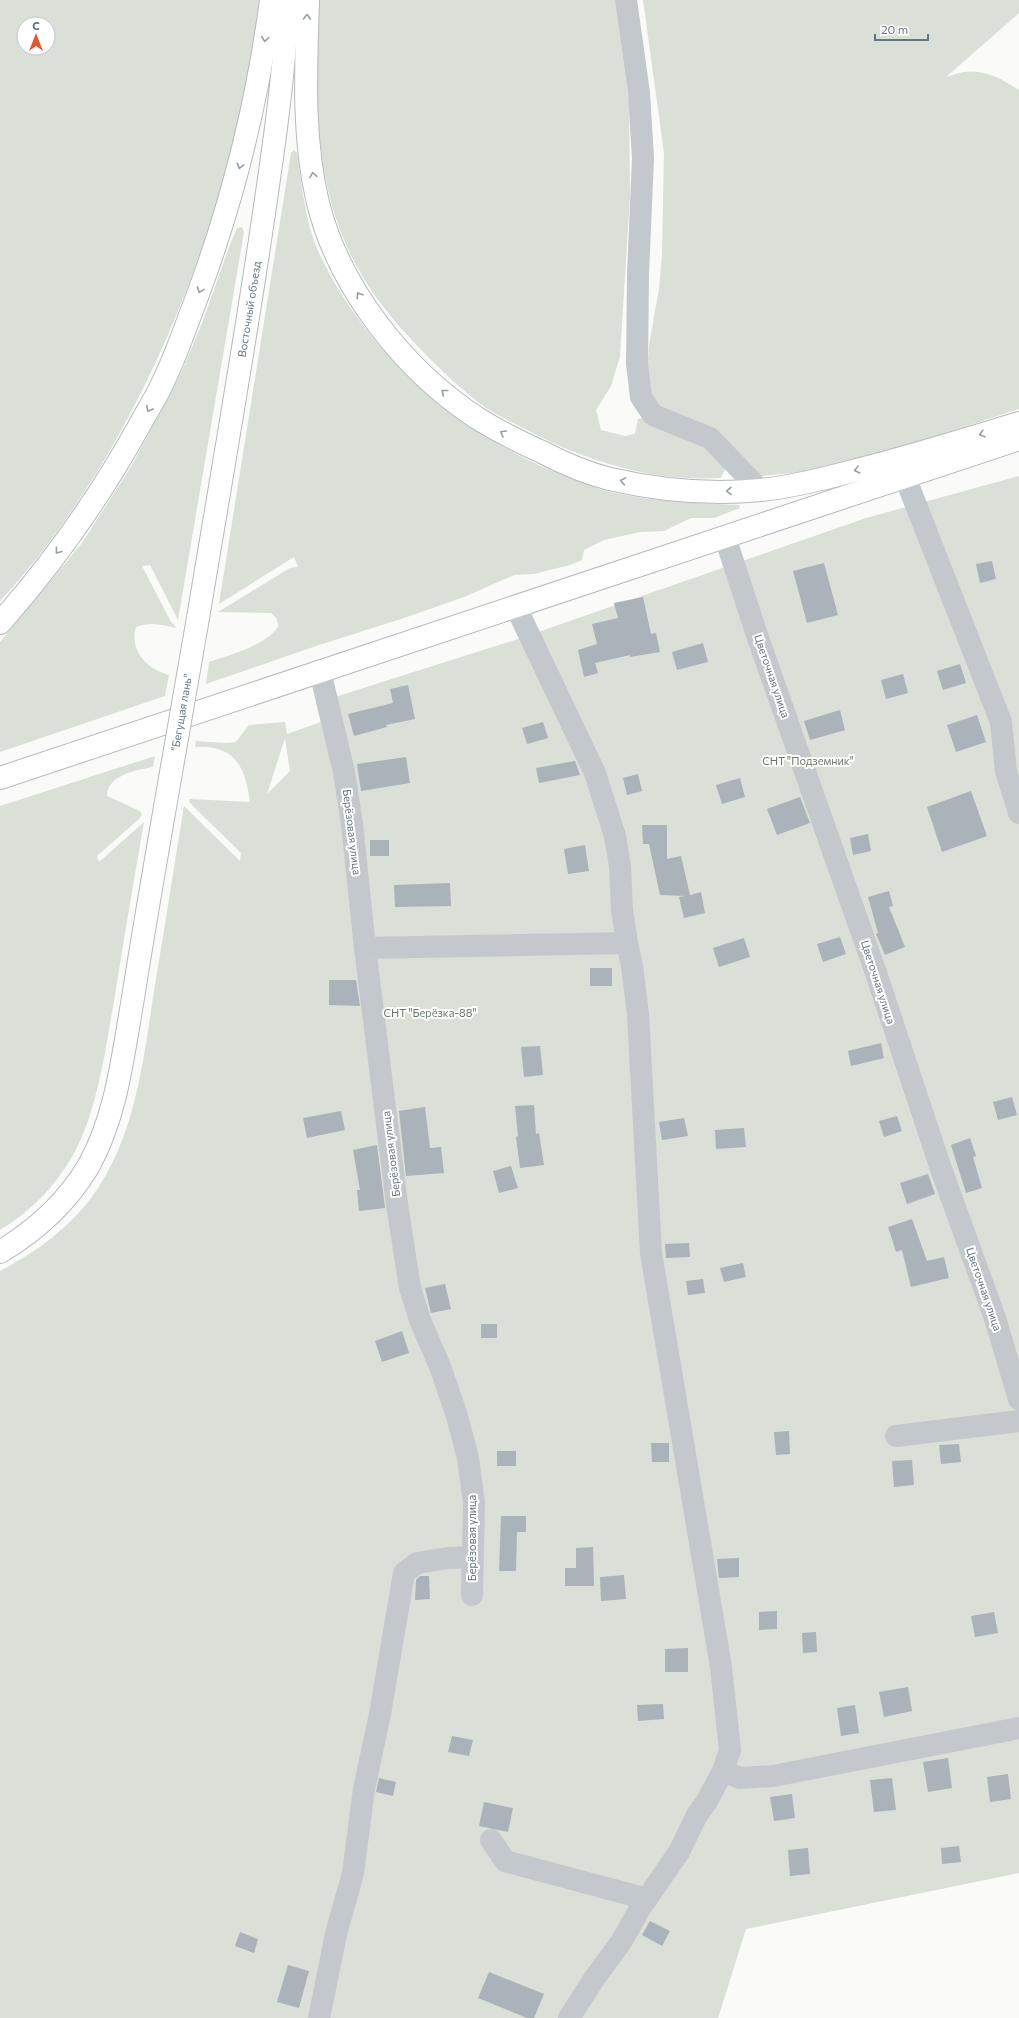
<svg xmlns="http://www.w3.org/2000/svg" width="1019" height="2018" font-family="Commissioner,sans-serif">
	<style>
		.green { fill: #dadfd7; fill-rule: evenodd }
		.building { fill: #aab3b9 }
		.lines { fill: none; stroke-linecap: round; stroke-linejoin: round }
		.major-casing { stroke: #b5babe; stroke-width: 24 }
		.minor { stroke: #c3c8cc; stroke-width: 22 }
		.major { stroke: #fff; stroke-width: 22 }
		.major-bridge-casing { stroke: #b5babe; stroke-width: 24; stroke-linecap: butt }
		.major-bridge { stroke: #fff; stroke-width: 22 }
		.oneway { stroke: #939fa8 }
		.labels { text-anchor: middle; stroke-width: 4; stroke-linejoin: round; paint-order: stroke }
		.street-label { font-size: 11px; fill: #657683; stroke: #fff }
		.park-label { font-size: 11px; fill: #687a64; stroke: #fff }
	</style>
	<rect width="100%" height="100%" fill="#fafaf8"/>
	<!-- green -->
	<path class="green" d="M 0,0 L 259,0 C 254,37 251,76 242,112 C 200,285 122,470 0,601 ZM 24,24 L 48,24 L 48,48 L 24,48 Z
		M 318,0 L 615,0 L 629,103 L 630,196 L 620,356 L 611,386 L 596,410 L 601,430 L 625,436 L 635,434 L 638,419 L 645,417 L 718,453 L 725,469 L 721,478 C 652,482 585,461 525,429 C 509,421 493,413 478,402 C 454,383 431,361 410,338 C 379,305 353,268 338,224 C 313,153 316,74 318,0 Z
		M 643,0 L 1019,0 L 1019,13 L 946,77 C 951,76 958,73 964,72 C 985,69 1002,79 1019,90 L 1019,409 L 885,453 L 802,472 L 762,476 L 656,408 L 650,392 L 647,374 L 649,345 L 659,289 L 662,254 L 664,153 Z
		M 294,150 L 297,153 C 302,186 305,222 319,253 C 369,359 467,442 576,480 C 589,485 602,491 615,493 C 656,502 697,503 739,505 L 740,508 L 714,518 L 691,518 L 664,531 L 640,532 L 604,540 L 584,550 L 582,560 L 570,565 L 534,574 L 514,575 L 464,597 L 404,618 L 316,646 L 206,684 L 209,662 C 232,654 263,647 278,627 L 277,619 L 271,613 L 218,612 L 290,568 L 298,567 L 294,557 L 219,604 L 291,153 Z
		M 242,227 L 244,232 L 178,620 L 150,565 L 142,566 L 171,622 L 177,628 C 163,625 150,621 136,627 C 129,651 147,669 169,675 L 165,696 L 0,752 L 0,642 L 82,543 L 132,465 L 180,375 L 201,326 L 231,242 L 237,228 Z
		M 1019,476 L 1019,1873 L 746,1929 L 718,2018 L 0,2018 L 0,1271 C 38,1251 72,1226 96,1191 C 137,1132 144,1054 155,985 C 165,926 174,866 184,806 L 240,861 L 241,853 L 189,802 L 190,799 L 250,802 C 245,766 235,745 195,747 L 196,741 L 227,743 L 236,742 L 249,725 L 285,722 L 287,734 L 321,722 L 316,703 L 518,639 L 866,518 ZM 285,738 L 290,771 L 267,794 Z
		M 155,756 L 153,767 C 137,770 107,775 107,796 L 140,811 L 142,814 L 140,818 L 97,856 L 99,862 L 144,822 C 134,880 124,937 115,995 C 106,1045 98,1111 73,1155 C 55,1187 31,1211 0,1230 L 0,806 Z"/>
	<!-- building -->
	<path class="building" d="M 992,561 L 996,579 L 980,583 L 976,564 Z
		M 824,563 L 838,615 L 807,623 L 793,571 Z
		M 643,597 L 651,634 L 656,633 L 660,652 L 630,657 L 630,655 L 595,663 L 598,673 L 584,677 L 578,650 L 597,644 L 592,624 L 618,618 L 614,603 Z
		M 703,643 L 708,662 L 677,670 L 672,652 Z
		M 960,664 L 966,683 L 943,690 L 937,671 Z
		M 903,674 L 908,693 L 886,699 L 881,680 Z
		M 408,685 L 415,719 L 386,725 L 387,727 L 354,736 L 348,714 L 393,703 L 390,689 Z
		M 840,710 L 845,730 L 810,740 L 804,721 Z
		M 977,715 L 986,742 L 956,752 L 947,725 Z
		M 543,722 L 548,738 L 527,744 L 522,728 Z
		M 406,757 L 410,783 L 361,791 L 357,764 Z
		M 575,761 L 580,775 L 539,783 L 536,768 Z
		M 638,774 L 642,791 L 627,795 L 623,778 Z
		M 740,778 L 745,797 L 722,804 L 716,785 Z
		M 971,791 L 987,836 L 942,852 L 927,807 Z
		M 800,797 L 810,823 L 777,835 L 767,809 Z
		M 642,825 L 667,825 L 667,859 L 681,856 L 690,895 L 701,892 L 705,913 L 684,918 L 679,897 L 686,896 L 660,895 L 649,844 L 643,844 Z
		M 868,834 L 871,851 L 853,855 L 850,838 Z
		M 370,840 L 389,840 L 389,856 L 370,856 Z
		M 585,845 L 589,871 L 568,874 L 564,849 Z
		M 450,883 L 451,906 L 395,907 L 394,885 Z
		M 889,891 L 893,906 L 889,907 L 905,947 L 885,955 L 876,934 L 878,933 L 868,897 Z
		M 840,937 L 846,954 L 823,962 L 817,944 Z
		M 744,938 L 750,957 L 719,967 L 713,948 Z
		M 590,968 L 612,968 L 612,986 L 590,986 Z
		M 329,980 L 356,980 L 360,1006 L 329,1005 Z
		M 881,1043 L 884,1058 L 851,1066 L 848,1051 Z
		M 540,1046 L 543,1075 L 524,1077 L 521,1047 Z
		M 1012,1097 L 1017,1115 L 998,1120 L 993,1102 Z
		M 534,1105 L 536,1134 L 539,1133 L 544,1165 L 520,1168 L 516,1137 L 518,1136 L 515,1106 Z
		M 425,1107 L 430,1148 L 441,1147 L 444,1173 L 406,1176 L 399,1111 Z
		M 341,1111 L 345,1130 L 307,1138 L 303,1118 Z
		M 897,1116 L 902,1131 L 884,1137 L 879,1121 Z
		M 684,1118 L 688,1136 L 662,1140 L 659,1122 Z
		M 744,1128 L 746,1147 L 716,1149 L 715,1130 Z
		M 970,1138 L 976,1156 L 973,1157 L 982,1188 L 966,1193 L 951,1145 Z
		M 377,1145 L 385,1208 L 359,1211 L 357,1190 L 360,1190 L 353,1150 Z
		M 511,1166 L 518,1188 L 499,1193 L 493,1171 Z
		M 928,1174 L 935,1194 L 907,1204 L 900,1183 Z
		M 912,1219 L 927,1261 L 944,1257 L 949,1278 L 911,1287 L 902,1250 L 896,1252 L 888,1227 Z
		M 689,1243 L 690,1257 L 666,1258 L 665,1244 Z
		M 743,1263 L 746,1277 L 724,1282 L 720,1268 Z
		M 703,1279 L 705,1293 L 688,1295 L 686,1281 Z
		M 445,1284 L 451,1309 L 431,1313 L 425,1288 Z
		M 481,1324 L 497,1324 L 497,1338 L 481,1338 Z
		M 402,1331 L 409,1353 L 382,1362 L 375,1341 Z
		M 789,1431 L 790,1454 L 776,1455 L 774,1432 Z
		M 651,1443 L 669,1443 L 669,1462 L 652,1462 Z
		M 959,1444 L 961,1462 L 941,1464 L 939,1445 Z
		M 497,1451 L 516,1451 L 516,1466 L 497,1466 Z
		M 912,1460 L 914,1485 L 894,1487 L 892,1461 Z
		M 501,1516 L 526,1516 L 526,1532 L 517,1532 L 516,1571 L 499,1571 Z
		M 593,1547 L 594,1586 L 565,1586 L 565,1568 L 576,1568 L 576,1548 Z
		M 739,1558 L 739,1577 L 719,1578 L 717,1559 Z
		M 624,1575 L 626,1599 L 601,1601 L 600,1577 Z
		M 420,1576 L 429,1576 L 430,1599 L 415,1600 L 416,1580 Z
		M 777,1611 L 777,1629 L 759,1630 L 759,1612 Z
		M 994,1612 L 998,1633 L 975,1637 L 971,1616 Z
		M 816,1632 L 817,1652 L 803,1653 L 802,1633 Z
		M 688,1648 L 688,1672 L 665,1672 L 665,1649 Z
		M 908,1687 L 912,1711 L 884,1717 L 879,1692 Z
		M 663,1704 L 664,1719 L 638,1721 L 637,1705 Z
		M 855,1705 L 859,1733 L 841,1736 L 837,1708 Z
		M 452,1736 L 473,1740 L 469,1756 L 448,1752 Z
		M 948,1758 L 952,1788 L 928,1792 L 923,1762 Z
		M 1008,1774 L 1011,1799 L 990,1802 L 987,1777 Z
		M 379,1778 L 396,1782 L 393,1796 L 376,1792 Z
		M 892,1778 L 896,1810 L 874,1812 L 870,1780 Z
		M 792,1794 L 795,1818 L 774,1821 L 770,1797 Z
		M 484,1802 L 513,1808 L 508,1832 L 479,1826 Z
		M 959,1846 L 961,1862 L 942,1864 L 941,1848 Z
		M 808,1848 L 810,1874 L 790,1876 L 788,1850 Z
		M 650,1921 L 670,1931 L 662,1946 L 642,1935 Z
		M 240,1932 L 258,1939 L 254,1953 L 235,1946 Z
		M 288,1965 L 309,1971 L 299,2008 L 277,2002 Z
		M 489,1972 L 544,1994 L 534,2018 L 527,2018 L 478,1998 Z"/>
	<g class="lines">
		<defs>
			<g id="major">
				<path d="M 308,0 C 306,68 302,137 318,203 C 339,288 404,370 477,418 C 498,431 519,442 542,452 C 563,463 586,473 610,479 C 658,490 711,495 761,490 C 792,487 823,479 853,471 C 909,457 964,440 1019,423"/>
				<path id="s1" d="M 198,618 C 219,492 241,366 260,240 C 272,160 284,80 288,0"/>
				<path d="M 0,623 C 53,563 99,498 138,428 C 146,413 156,398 163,382 C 175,358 184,331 194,305 C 232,205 257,106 271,0"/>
				<path d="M 0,778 L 1019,439"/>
				<path d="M 0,1252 C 35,1231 67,1202 88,1167 C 117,1116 123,1054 133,998 C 143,934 154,871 165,807"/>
			</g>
		</defs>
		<!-- major casing -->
		<use href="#major" class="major-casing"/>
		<!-- minor -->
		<path class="minor" d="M 626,0 L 639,93 L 643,158 L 638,274 L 637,364 L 641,397 L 653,415 L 710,438 L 760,490
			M 905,477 L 1001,722 L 1006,771 L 1019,813
			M 725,537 L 758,638 L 876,973 L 940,1166 L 995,1318 L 1019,1399
			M 516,607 L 595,773 L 615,836 L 620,866 L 622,910 L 627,943 L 632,966 L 638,1014 L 651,1253 L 721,1667 L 730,1750 L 723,1771 L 707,1801 L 697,1815 L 679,1852 L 641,1907 L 621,1942 L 594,1979 L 569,2018
			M 320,671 L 344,772 L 352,824 L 365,948 L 397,1204 L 410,1288 L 420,1320 L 441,1369 L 457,1416 L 468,1458 L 474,1503 L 472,1595
			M 365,948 L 627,943
			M 896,1436 L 1019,1421
			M 723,1771 L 740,1778 L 773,1776 L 1019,1728
			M 491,1840 L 505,1861 L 647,1899
			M 319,2018 L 336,1934 L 353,1873 L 364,1789 L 380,1714 L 404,1573 L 417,1563 L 448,1558 L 473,1557"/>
		<!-- major -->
		<use href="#major" class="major"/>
		<defs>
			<g id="major-bridge">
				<path id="s2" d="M 165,807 L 198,618"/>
			</g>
		</defs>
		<!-- major-bridge casing -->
		<use href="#major-bridge" class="major-bridge-casing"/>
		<!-- major-bridge -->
		<use href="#major-bridge" class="major-bridge"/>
	</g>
	<!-- one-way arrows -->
	<defs><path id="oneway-chevron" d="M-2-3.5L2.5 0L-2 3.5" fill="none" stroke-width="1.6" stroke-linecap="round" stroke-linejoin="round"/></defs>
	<g class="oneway">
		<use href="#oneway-chevron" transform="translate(307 17) rotate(-89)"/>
		<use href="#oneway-chevron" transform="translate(265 39) rotate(98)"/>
		<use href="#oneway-chevron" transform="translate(240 166) rotate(105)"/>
		<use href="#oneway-chevron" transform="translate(313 175) rotate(-99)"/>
		<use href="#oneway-chevron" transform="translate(200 290) rotate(110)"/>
		<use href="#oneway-chevron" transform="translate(359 295) rotate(-123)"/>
		<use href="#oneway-chevron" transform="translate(444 392) rotate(-141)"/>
		<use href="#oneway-chevron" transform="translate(149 409) rotate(119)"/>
		<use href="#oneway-chevron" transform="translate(503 433) rotate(-149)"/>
		<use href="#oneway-chevron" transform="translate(982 434) rotate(163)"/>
		<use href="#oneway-chevron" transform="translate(857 470) rotate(166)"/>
		<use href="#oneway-chevron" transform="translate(623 481) rotate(-170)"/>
		<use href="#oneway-chevron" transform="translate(729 491) rotate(179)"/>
		<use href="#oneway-chevron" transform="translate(58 551) rotate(127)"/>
	</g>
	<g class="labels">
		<!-- street labels -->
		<g class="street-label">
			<text dy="4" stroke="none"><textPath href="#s1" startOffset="313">Восточный объезд</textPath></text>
			<text transform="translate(772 676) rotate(71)" y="4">Цветочная улица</text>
			<text dy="4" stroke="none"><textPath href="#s2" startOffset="96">"Бегущая лань"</textPath></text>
			<text transform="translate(352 832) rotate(83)" y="4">Берёзовая улица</text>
			<text transform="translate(878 982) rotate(72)" y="4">Цветочная улица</text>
			<text transform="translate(391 1154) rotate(-97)" y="4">Берёзовая улица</text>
			<text transform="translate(984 1289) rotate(71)" y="4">Цветочная улица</text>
			<text transform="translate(472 1538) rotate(-90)" y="4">Берёзовая улица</text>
		</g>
		<!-- park labels -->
		<g class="park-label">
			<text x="808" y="765">СНТ "Подземник"</text>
			<text x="430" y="1017">СНТ "Берёзка-88"</text>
		</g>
	</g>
	<!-- north arrow -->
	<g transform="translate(36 36)"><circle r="19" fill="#ffffff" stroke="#c1c8cd"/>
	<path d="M0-3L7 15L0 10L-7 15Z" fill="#e4572e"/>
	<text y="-6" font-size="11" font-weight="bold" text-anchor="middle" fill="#657683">С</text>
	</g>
	<!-- scale -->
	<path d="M875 34v6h53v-6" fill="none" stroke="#657683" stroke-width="2"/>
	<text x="881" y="34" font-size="12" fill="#657683" stroke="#ffffff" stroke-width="3" paint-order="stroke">20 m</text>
</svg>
